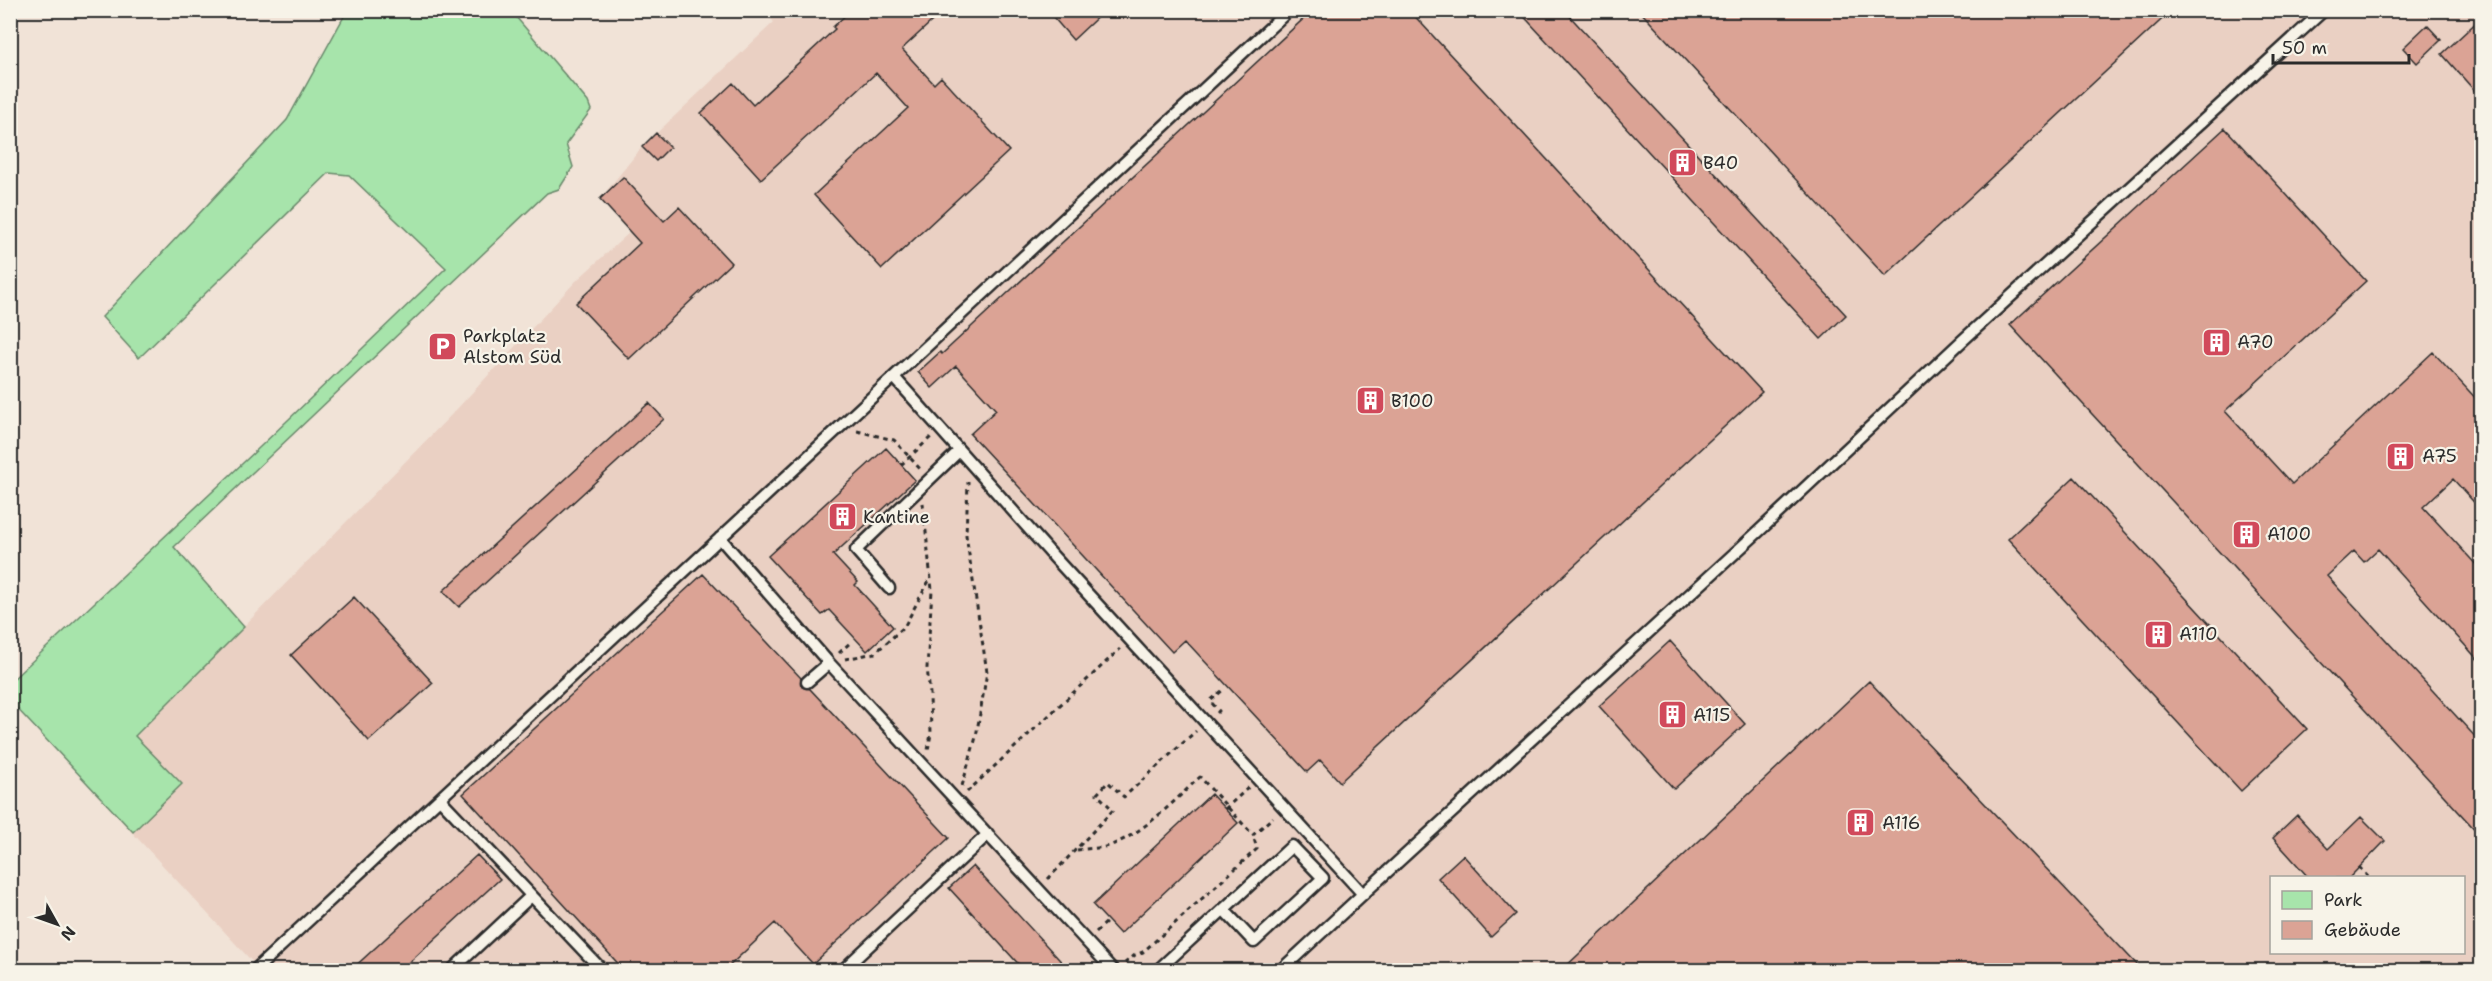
<svg xmlns="http://www.w3.org/2000/svg" width="2492" height="981" font-family="'Shantell Sans',sans-serif">
	<style>
		.built { fill: #ead0c3; fill-rule: evenodd }
		.green { fill: #a7e4ab; stroke: #69886b; stroke-width: 1.5 }
		.building { fill: #dba395; stroke: #2b2b2b; stroke-width: 1.5 }
		.lines { fill: none; stroke-linecap: round; stroke-linejoin: round }
		.service-casing { stroke: #2b2b2b; stroke-width: 15 }
		.path { stroke: #2b2b2b; stroke-width: 3; stroke-dasharray: 4.5 4.5; stroke-linecap: butt }
		.service { stroke: #f7f3e8; stroke-width: 10 }
		.labels { text-anchor: middle; stroke-width: 4.5; stroke-linejoin: round; paint-order: stroke }
		.poi-label { font-size: 18px; fill: #2b2b2b; stroke: #f7f3e8; text-anchor: start }
	</style>
	<rect width="100%" height="100%" fill="#f1e3d7"/>
	<filter id="ink" filterUnits="userSpaceOnUse"><feTurbulence type="fractalNoise" baseFrequency=".0167" numOctaves="2"/><feDisplacementMap in="SourceGraphic" scale="12" xChannelSelector="R" yChannelSelector="G"/><feConvolveMatrix kernelMatrix="1 2 1 2 8 2 1 2 1" color-interpolation-filters="sRGB"/></filter>
	<g filter="url(#ink)">
		<!-- built -->
		<path class="built" d="M 763,11 L 2481,11 L 2481,970 L 260,970 L 88,785 L 455,411 L 576,281 L 630,232 L 600,199 L 642,147 L 774,22 ZM 2272,878 L 2464,878 L 2464,952 L 2272,952 Z"/>
		<!-- green -->
		<path class="green" d="M 347,11 L 511,11 L 588,102 L 591,110 L 566,144 L 573,167 L 559,189 L 547,193 L 174,547 L 244,627 L 135,736 L 182,784 L 133,832 L 11,702 L 11,681 L 261,446 L 446,268 L 349,175 L 329,173 L 139,358 L 102,317 L 287,120 Z"/>
		<!-- building -->
		<path class="building" d="M 851,10 L 944,10 L 902,49 L 934,84 L 941,77 L 1009,151 L 882,269 L 814,195 L 908,108 L 876,73 L 761,179 L 701,113 L 733,83 L 753,105 L 835,29 L 833,27 Z
			M 1047,10 L 1105,10 L 1073,40 Z
			M 1313,10 L 1409,10 L 1762,392 L 1340,782 L 1320,760 L 1307,772 L 1185,640 L 1172,652 L 970,434 L 996,410 L 956,366 L 932,388 L 918,372 L 940,352 L 942,354 Z
			M 1518,10 L 1564,10 L 1846,315 L 1821,339 Z
			M 1639,10 L 2172,10 L 1885,276 Z
			M 2481,18 L 2481,98 L 2442,54 Z
			M 2427,25 L 2441,40 L 2417,63 L 2403,48 Z
			M 2225,128 L 2366,281 L 2225,411 L 2292,484 L 2433,352 L 2481,404 L 2481,510 L 2453,479 L 2423,507 L 2481,570 L 2481,663 L 2378,549 L 2364,562 L 2354,551 L 2327,576 L 2481,743 L 2481,836 L 2010,325 Z
			M 656,133 L 670,147 L 656,161 L 642,147 Z
			M 623,177 L 664,221 L 679,207 L 731,263 L 629,359 L 576,303 L 640,243 L 600,199 Z
			M 649,403 L 664,419 L 459,607 L 443,591 Z
			M 886,448 L 915,480 L 833,555 L 858,582 L 855,585 L 893,627 L 867,651 L 829,610 L 822,615 L 768,556 Z
			M 2074,477 L 2307,729 L 2241,791 L 2008,539 Z
			M 703,574 L 801,678 L 802,687 L 810,689 L 949,838 L 813,964 L 775,923 L 725,970 L 624,970 L 463,794 Z
			M 354,597 L 433,683 L 369,741 L 291,655 Z
			M 1670,641 L 1745,724 L 1674,789 L 1599,706 Z
			M 1869,681 L 2142,970 L 1562,970 Z
			M 1211,794 L 1238,823 L 1120,934 L 1093,905 Z
			M 2297,815 L 2328,849 L 2361,817 L 2385,841 L 2349,878 L 2309,878 L 2273,838 Z
			M 477,855 L 500,879 L 401,970 L 351,970 Z
			M 1463,855 L 1516,914 L 1491,937 L 1438,878 Z
			M 973,866 L 1069,970 L 1024,970 L 949,888 Z"/>
		<g class="lines">
			<defs>
				<path id="service" d="M 894,377 L 1054,557 L 1363,894 L 1759,531 L 1962,341 L 2324,10
					M 720,538 L 829,663 L 1113,970
					M 889,588 L 856,550 L 959,451
					M 807,682 L 829,663
					M 440,799 L 602,970
					M 255,970 L 1289,10
					M 452,970 L 531,896
					M 843,970 L 988,834
					M 1158,970 L 1292,846 L 1323,878 L 1254,942 L 1224,910
					M 1281,970 L 1363,894"/>
			</defs>
			<!-- service casing -->
			<use href="#service" class="service-casing"/>
			<!-- path -->
			<path class="path" d="M 857,431 L 894,440 L 921,470
				M 901,465 L 931,437
				M 923,503 L 932,590 L 927,668 L 930,694 L 931,734 L 928,750
				M 839,653 L 852,641
				M 845,659 L 875,653 L 904,627 L 931,577
				M 1217,713 L 1219,711 L 1210,701 L 1223,690
				M 962,786 L 976,737 L 987,672 L 966,535 L 968,482
				M 967,792 L 1120,649
				M 1225,809 L 1249,787
				M 1077,850 C 1089,848 1104,849 1114,844 C 1147,830 1174,801 1200,777 L 1253,835
				M 2359,867 L 2369,878
				M 1048,879 L 1113,810 L 1097,794 L 1108,782 L 1124,797 L 1196,731
				M 1096,932 L 1108,921
				M 1125,963 L 1135,955 L 1143,952 L 1257,849 L 1253,835 L 1273,817"/>
			<!-- service -->
			<use href="#service" class="service"/>
		</g>
	</g>
	<!-- icons -->
	<defs>
		<symbol id="building-square" viewBox="-11 -11 22 22"><rect x="-9" y="-9" width="18" height="18" rx="4" fill="#d1495b" stroke="#f7f3e8"/><path d="M-4-6H4V6H1V3H-1V6H-4ZM-2.5-4.3h1.7v1.8h-1.7ZM.8-4.3h1.7v1.8H.8ZM-2.5-1h1.7V.8h-1.7ZM.8-1h1.7V.8H.8Z" fill="#fff"/></symbol>
		<symbol id="parking-square" viewBox="-11 -11 22 22"><rect x="-9" y="-9" width="18" height="18" rx="4" fill="#d1495b" stroke="#f7f3e8"/><path d="M-3.5-5.5H1a3.5 3.5 0 0 1 0 7H-1V5.5H-3.5ZM-1-3.4V-.6H.8a1.4 1.4 0 0 0 0-2.8Z" fill="#fff"/></symbol>
	</defs>
	<g fill-rule="evenodd">
		<use href="#building-square" x="1666" y="146" width="33" height="33"/>
		<use href="#building-square" x="2200" y="326" width="33" height="33"/>
		<use href="#parking-square" x="426" y="330" width="33" height="33"/>
		<use href="#building-square" x="1354" y="384" width="33" height="33"/>
		<use href="#building-square" x="2384" y="440" width="33" height="33"/>
		<use href="#building-square" x="826" y="500" width="33" height="33"/>
		<use href="#building-square" x="2230" y="518" width="33" height="33"/>
		<use href="#building-square" x="2142" y="618" width="33" height="33"/>
		<use href="#building-square" x="1656" y="698" width="33" height="33"/>
		<use href="#building-square" x="1844" y="806" width="33" height="33"/>
	</g>
	<g class="labels">
		<!-- poi labels -->
		<g class="poi-label">
			<text x="1703" y="169">B40</text>
			<text x="463" y="342">Parkplatz<tspan x="463" dy="21">Alstom Süd</tspan></text>
			<text x="2237" y="348">A70</text>
			<text x="1391" y="407">B100</text>
			<text x="2422" y="462">A75</text>
			<text x="863" y="523">Kantine</text>
			<text x="2267" y="540">A100</text>
			<text x="2179" y="640">A110</text>
			<text x="1693" y="721">A115</text>
			<text x="1882" y="829">A116</text>
		</g>
	</g>
	<!-- margin -->
	<rect width="2492" height="981" fill="none" stroke="#f7f3e8" stroke-width="36"/>
	<rect x="18" y="18" width="2456" height="945" fill="none" stroke="#2b2b2b" stroke-width="2" filter="url(#ink)"/>
	<!-- legend -->
	<rect x="2270" y="876" width="195" height="78" fill="#f7f3e8" stroke="#a5a39c" stroke-width="1.5"/>
	<rect x="2282" y="891" width="30" height="18" fill="#a7e4ab" stroke="#a5a39c" stroke-width="1.5"/>
	<text x="2324" y="906" font-size="18" fill="#2b2b2b">Park</text>
	<rect x="2282" y="921" width="30" height="18" fill="#dba395" stroke="#a5a39c" stroke-width="1.5"/>
	<text x="2324" y="936" font-size="18" fill="#2b2b2b">Gebäude</text>
	<!-- north arrow -->
	<g transform="translate(57 924) rotate(130)" stroke="#f7f3e8" stroke-width="4.5" paint-order="stroke">
	<path d="M0-4.5L10 22L0 15L-10 22Z" fill="#2b2b2b"/>
	<text y="-9" font-size="16" font-weight="bold" text-anchor="middle" fill="#2b2b2b">N</text>
	</g>
	<!-- scale -->
	<path d="M2273 54v9h136v-9" fill="none" stroke="#2b2b2b" stroke-width="3"/>
	<text x="2282" y="54" font-size="18" fill="#2b2b2b" stroke="#f7f3e8" stroke-width="4.5" paint-order="stroke">50 m</text>
</svg>
